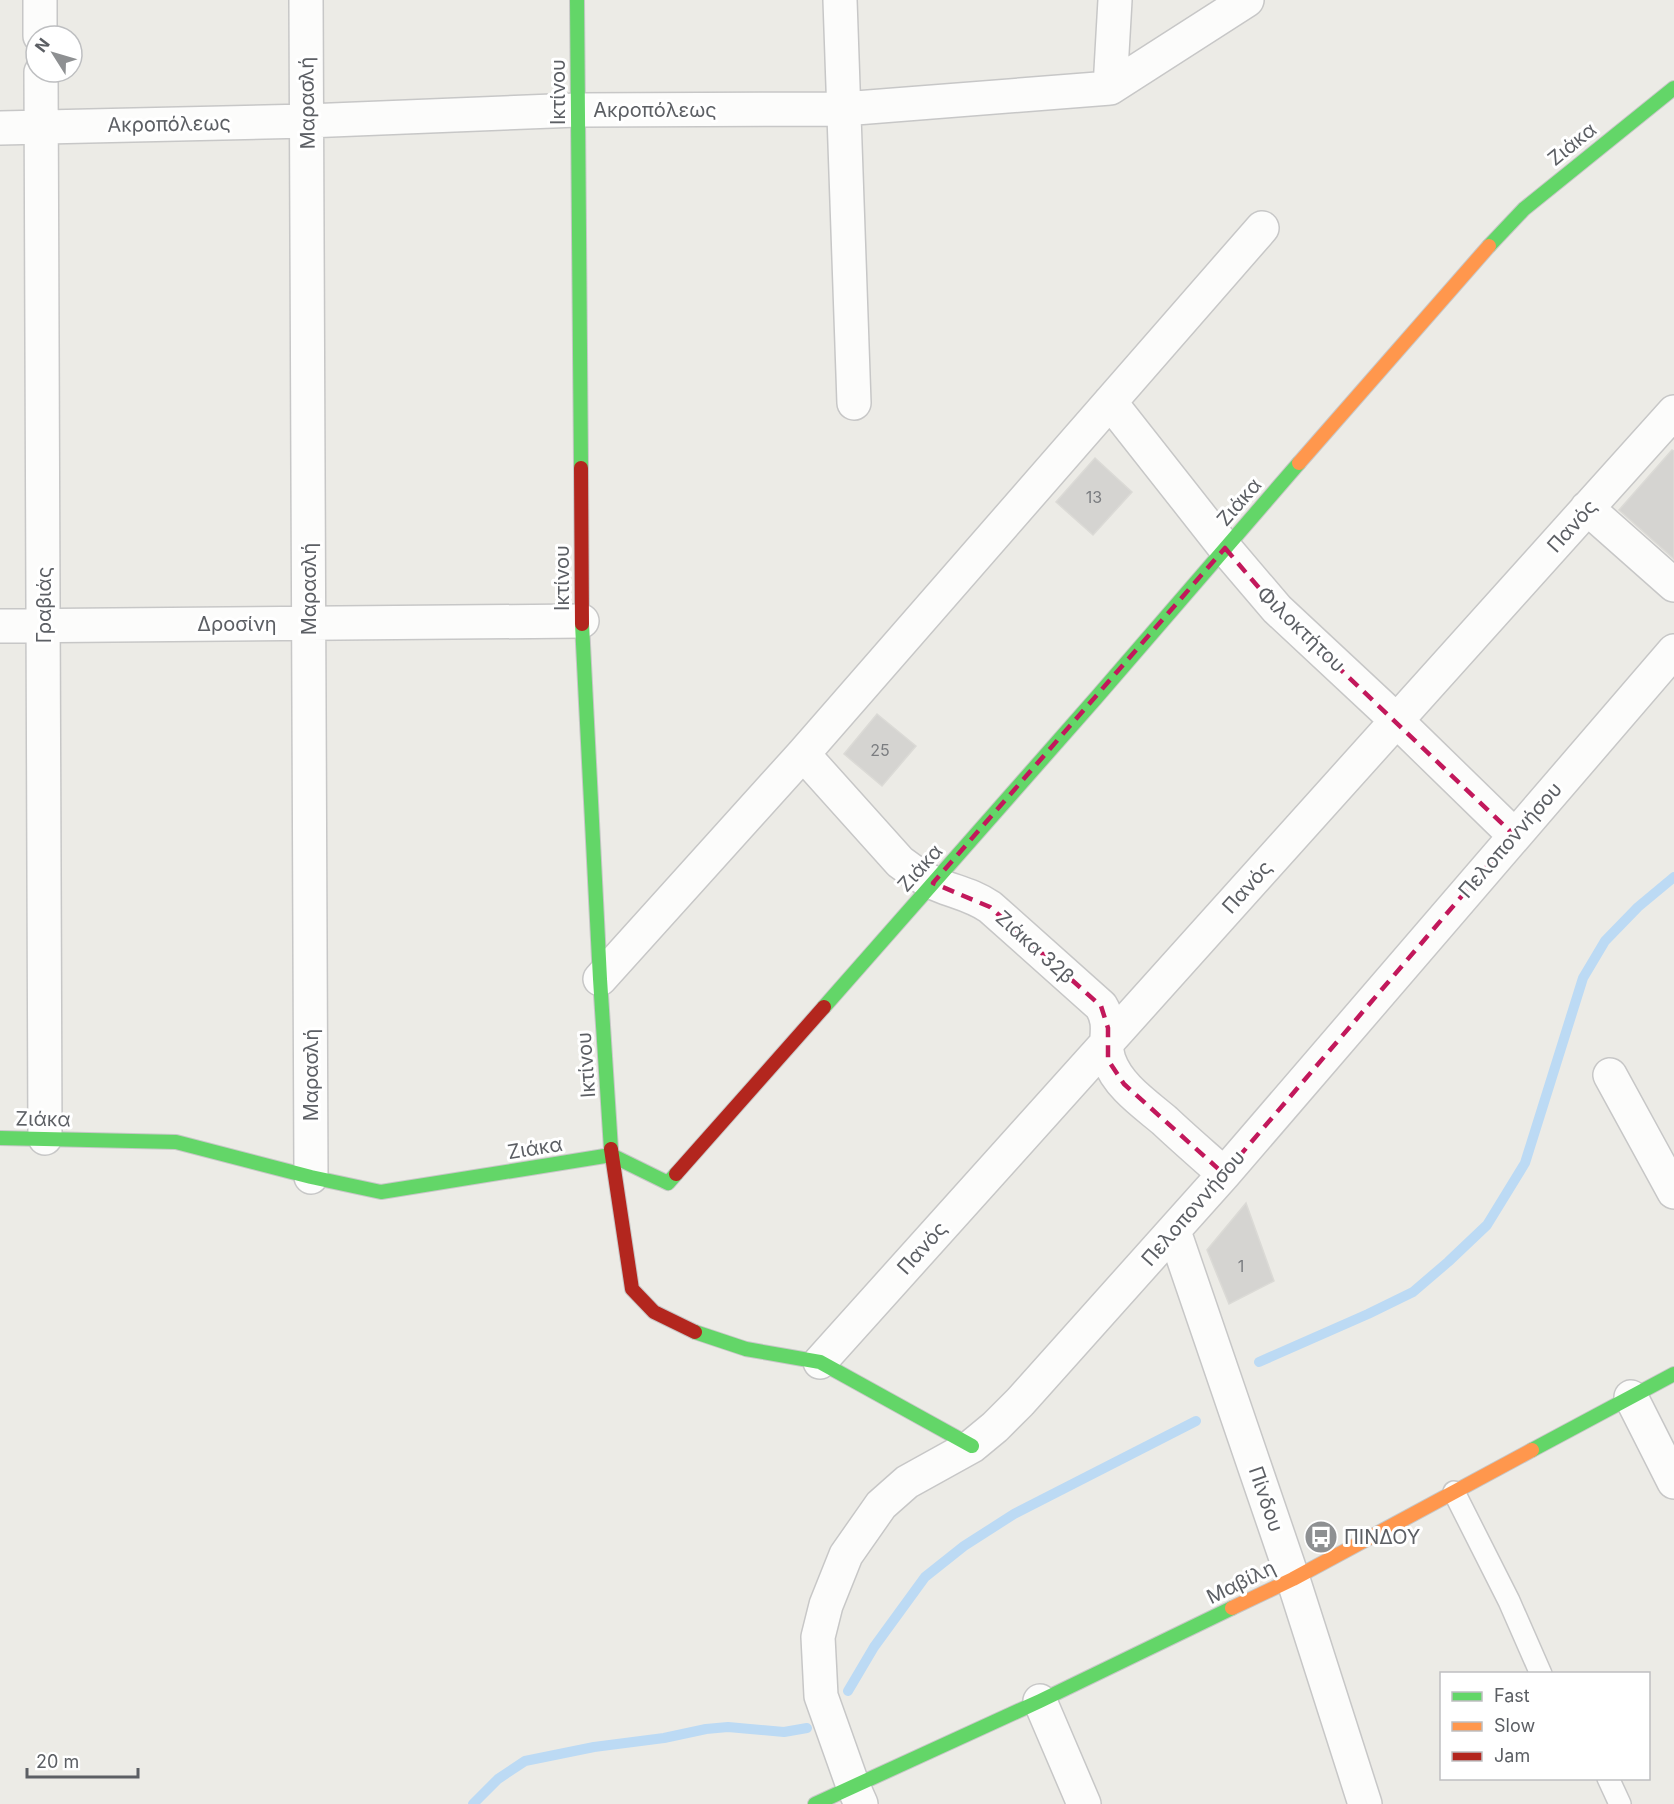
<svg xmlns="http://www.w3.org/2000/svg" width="1674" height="1804" font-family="Inter,sans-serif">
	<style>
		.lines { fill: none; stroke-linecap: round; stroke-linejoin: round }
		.stream { stroke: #bcdaf4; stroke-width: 10 }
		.building { fill: #d5d4d1; stroke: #dbdad6; stroke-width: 1.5 }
		.lane-casing { stroke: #c7c7c7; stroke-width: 24 }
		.street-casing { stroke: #c7c7c7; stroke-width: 36 }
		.fast-casing { stroke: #c7c7c7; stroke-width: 16 }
		.slow-casing { stroke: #c7c7c7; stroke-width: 16 }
		.jam-casing { stroke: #c7c7c7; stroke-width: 16 }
		.lane { stroke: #fcfcfb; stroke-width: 21 }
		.street { stroke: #fcfcfb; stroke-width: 33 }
		.fast { stroke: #63d668; stroke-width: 14 }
		.slow { stroke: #ff974d; stroke-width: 14 }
		.jam { stroke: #b3261e; stroke-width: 14 }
		.marked { fill: none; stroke: #c2185b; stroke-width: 4.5; stroke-dasharray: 12 8; stroke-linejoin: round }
		.labels { text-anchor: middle; stroke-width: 6; stroke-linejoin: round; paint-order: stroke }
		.number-label { font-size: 16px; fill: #7b7d80 }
		.street-label { font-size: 20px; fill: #5c5f64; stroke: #fff }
		.poi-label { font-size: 20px; fill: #5c5f64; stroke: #fff; text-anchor: start }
	</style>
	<rect width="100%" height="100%" fill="#ecebe6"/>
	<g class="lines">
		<!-- stream -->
		<path class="stream" d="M 1259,1362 L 1368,1314 L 1413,1292 L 1448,1262 L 1487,1225 L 1525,1163 L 1583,978 L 1605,941 L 1638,907 L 1674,877
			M 848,1691 L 874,1647 L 925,1577 L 964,1546 L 1014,1514 L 1196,1421
			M 473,1804 L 498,1779 L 525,1761 L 594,1747 L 664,1738 L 706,1729 L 728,1727 L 784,1732 L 807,1728"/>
	</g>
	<!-- building -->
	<path class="building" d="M 1672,450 L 1674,451 L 1674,559 L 1619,510 Z
		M 1095,458 L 1132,492 L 1093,535 L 1056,502 Z
		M 877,714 L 916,746 L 882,786 L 844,754 Z
		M 1246,1203 L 1274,1281 L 1229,1304 L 1207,1250 Z"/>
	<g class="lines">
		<defs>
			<path id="lane" d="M 1454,1492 L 1509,1601 L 1541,1674
				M 1608,1778 L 1620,1804"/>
			<path id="street" d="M 40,0 L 40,36
				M 306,0 L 311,1177
				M 840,0 L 854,403
				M 41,72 L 45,1138
				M 1110,88 L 1115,0
				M 0,128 L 307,121 L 578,110 L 843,109 L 1110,88 L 1247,0
				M 1110,402 L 1225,548 L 1277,609 L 1396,720 L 1514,835
				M 1587,508 L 1674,585
				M 0,626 L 582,621
				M 803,754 L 900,862 C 914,873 929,882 946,888 C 963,894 975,897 990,907 L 1101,1006 C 1114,1027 1102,1041 1109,1060 C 1118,1086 1145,1104 1165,1121 C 1184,1139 1204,1156 1224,1174
				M 600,979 L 803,754 L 1262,228
				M 1610,1075 L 1674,1192
				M 1174,1231 L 1293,1579 L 1365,1804
				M 820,1362 L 1674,412
				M 1631,1397 L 1674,1482
				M 1040,1701 L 1084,1804
				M 861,1804 L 853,1786 L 821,1696 L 818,1637 L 826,1605 L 846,1555 L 881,1505 L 907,1482 L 972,1446 L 995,1427 L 1020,1402 L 1224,1174 L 1674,651"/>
			<path id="fast" d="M 577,0 L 581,468
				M 1489,246 L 1524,209 L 1674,88
				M 582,624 L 600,979 L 611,1149
				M 824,1007 L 1096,698 L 1299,463
				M 0,1138 L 176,1142 L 311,1177 L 381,1192 L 611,1155 L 668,1183 L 676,1174
				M 695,1332 L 746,1349 L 820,1362 L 972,1446
				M 1532,1450 L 1674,1374
				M 815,1804 L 1040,1701 L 1232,1608"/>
			<path id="slow" d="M 1299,463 L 1489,246
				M 1232,1608 L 1293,1579 L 1532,1450"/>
			<path id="jam" d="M 581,468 L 582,624
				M 611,1149 L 632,1289 L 654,1312 L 695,1332
				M 676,1174 L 824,1007"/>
		</defs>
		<!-- lane casing -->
		<use href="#lane" class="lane-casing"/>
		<!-- street casing -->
		<use href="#street" class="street-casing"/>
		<!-- fast casing -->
		<use href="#fast" class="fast-casing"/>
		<!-- slow casing -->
		<use href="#slow" class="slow-casing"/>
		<!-- jam casing -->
		<use href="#jam" class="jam-casing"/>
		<!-- lane -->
		<use href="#lane" class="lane"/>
		<!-- street -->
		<use href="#street" class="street"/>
		<!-- fast -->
		<use href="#fast" class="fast"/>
		<!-- slow -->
		<use href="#slow" class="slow"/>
		<!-- jam -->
		<use href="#jam" class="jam"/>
	</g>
	<!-- marked area -->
	<path class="marked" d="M 1225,548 L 1277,609 L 1514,835 L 1224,1174 L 1124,1084 L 1108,1060 L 1108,1028 L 1101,1006 L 990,907 L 933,883 Z"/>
	<!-- icons -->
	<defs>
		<symbol id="bus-disc" viewBox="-11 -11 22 22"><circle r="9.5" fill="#8e9092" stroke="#fff"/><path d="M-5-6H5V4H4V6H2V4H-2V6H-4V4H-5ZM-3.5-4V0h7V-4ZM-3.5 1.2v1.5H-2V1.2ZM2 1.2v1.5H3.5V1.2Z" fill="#fff"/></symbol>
	</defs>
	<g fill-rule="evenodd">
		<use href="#bus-disc" x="1302" y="1518" width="38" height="38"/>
	</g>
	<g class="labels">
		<!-- number labels -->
		<g class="number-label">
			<text x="1094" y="503">13</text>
			<text x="880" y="756">25</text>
			<text x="1241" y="1272">1</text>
		</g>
		<!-- street labels -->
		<g class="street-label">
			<text transform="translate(558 92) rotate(-90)" y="7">Ικτίνου</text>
			<text transform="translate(307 103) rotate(-91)" y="7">Μαρασλή</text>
			<text x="655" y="117">Ακροπόλεως</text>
			<text transform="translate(169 124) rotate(-1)" y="7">Ακροπόλεως</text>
			<text transform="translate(1572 144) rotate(-39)" y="7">Ζιάκα</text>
			<text transform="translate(1239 502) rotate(-49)" y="7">Ζιάκα</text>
			<text transform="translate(1572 526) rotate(-48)" y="7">Πανός</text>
			<text transform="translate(562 578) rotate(-90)" y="7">Ικτίνου</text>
			<text transform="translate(309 589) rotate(-90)" y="7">Μαρασλή</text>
			<text transform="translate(44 605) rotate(-90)" y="7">Γραβιάς</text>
			<text x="237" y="631">Δροσίνη</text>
			<text transform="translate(1301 629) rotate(44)" y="7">Φιλοκτήτου</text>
			<text transform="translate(1510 840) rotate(-49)" y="7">Πελοποννήσου</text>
			<text transform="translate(920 868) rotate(-48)" y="7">Ζιάκα</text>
			<text transform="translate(1247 887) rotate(-48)" y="7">Πανός</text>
			<text transform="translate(1035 947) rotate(42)" y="7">Ζιάκα 32β</text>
			<text transform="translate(586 1065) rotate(-94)" y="7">Ικτίνου</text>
			<text transform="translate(311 1075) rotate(-90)" y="7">Μαρασλή</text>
			<text transform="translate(43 1119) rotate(1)" y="7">Ζιάκα</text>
			<text transform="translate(535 1148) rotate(-9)" y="7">Ζιάκα</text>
			<text transform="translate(1193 1208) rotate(-49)" y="7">Πελοποννήσου</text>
			<text transform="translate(922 1248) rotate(-48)" y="7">Πανός</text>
			<text transform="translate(1266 1499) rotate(71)" y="7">Πίνδου</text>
			<text transform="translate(1241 1582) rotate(-26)" y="7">Μαβίλη</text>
		</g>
		<!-- poi labels -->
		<g class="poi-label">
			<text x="1344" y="1544">ΠΙΝΔΟΥ</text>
		</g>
	</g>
	<!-- legend -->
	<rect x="1440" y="1672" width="210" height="108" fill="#ffffff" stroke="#bebfc1" stroke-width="1.5"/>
	<rect x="1452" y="1692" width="30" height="9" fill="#63d668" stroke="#bebfc1" stroke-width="1.5"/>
	<text x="1494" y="1702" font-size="18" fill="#5c5f64">Fast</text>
	<rect x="1452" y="1722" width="30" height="9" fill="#ff974d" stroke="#bebfc1" stroke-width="1.5"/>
	<text x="1494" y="1732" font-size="18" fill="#5c5f64">Slow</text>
	<rect x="1452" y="1752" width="30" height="9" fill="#b3261e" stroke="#bebfc1" stroke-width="1.5"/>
	<text x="1494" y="1762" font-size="18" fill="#5c5f64">Jam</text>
	<!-- north arrow -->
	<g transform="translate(54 54) rotate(307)"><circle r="28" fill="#ffffff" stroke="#bebfc1" stroke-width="1.5"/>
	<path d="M0-4.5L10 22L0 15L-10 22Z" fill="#8e9092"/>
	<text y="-9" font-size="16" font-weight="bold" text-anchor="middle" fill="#5c5f64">N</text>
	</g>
	<!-- scale -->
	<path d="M27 1768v9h111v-9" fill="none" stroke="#5c5f64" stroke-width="3"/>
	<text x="36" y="1768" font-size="18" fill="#5c5f64" stroke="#ffffff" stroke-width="4.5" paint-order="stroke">20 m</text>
</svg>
